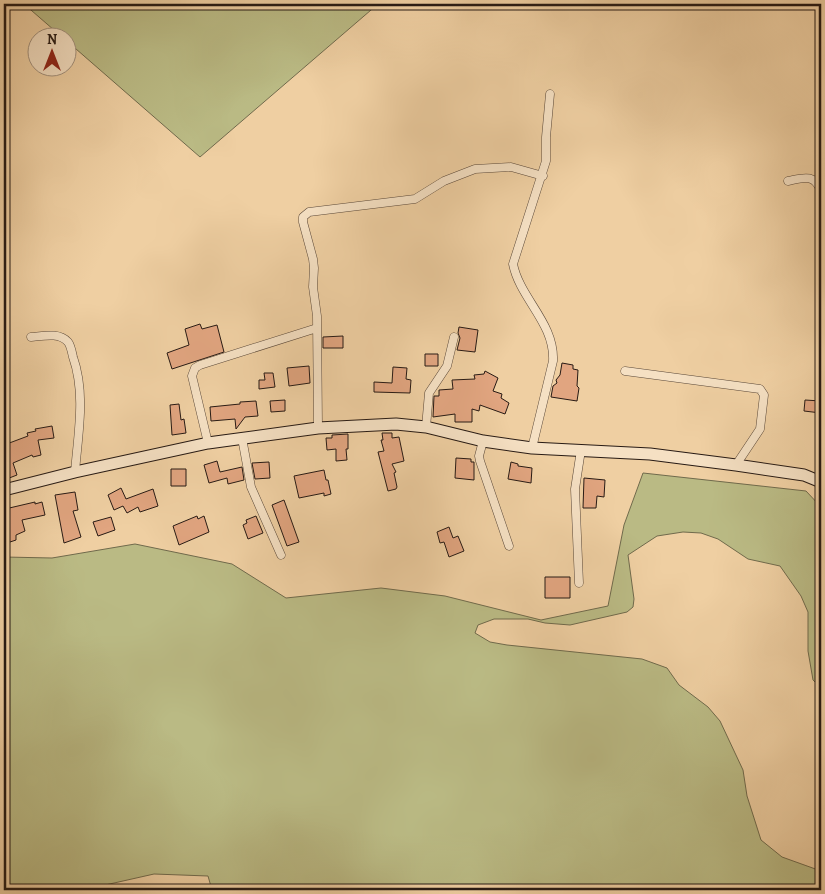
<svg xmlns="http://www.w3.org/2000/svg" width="825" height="894" font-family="Alegreya,serif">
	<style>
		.green { fill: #baba84; stroke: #706a4c }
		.building { fill: #e1a580; stroke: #271a14 }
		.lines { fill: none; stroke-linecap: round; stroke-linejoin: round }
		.street-casing { stroke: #594738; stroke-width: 9 }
		.secondary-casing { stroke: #271a14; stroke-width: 13 }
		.street { stroke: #f5e0c3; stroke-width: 8 }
		.secondary { stroke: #f5e0c3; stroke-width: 11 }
	</style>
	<rect width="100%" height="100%" fill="#efcfa2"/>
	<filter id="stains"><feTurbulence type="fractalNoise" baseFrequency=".004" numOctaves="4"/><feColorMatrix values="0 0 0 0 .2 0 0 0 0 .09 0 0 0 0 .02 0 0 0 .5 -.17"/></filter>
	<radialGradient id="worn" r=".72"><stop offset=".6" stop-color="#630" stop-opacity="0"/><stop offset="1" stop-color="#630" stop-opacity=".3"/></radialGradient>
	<!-- green -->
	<path class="green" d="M 24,4 L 378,4 L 200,157 L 68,42 L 68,38 L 62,37 Z
		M 643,473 L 806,491 L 821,507 L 821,688 L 813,680 L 808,651 L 808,612 L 801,596 L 780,566 L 748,559 L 718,539 L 701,533 L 683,532 L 657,536 L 628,555 L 634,599 L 633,607 L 627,612 L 570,625 L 545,623 L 528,619 L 494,619 L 478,625 L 475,633 L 490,642 L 507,645 L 642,659 L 667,668 L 679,685 L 708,707 L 720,721 L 743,770 L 747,796 L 761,840 L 782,857 L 821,871 L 821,890 L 212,890 L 208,876 L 154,874 L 83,890 L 4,890 L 4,557 L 52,558 L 135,544 L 232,564 L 286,598 L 381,588 L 445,596 L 541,620 L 608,606 L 624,525 Z"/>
	<!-- building -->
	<path class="building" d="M 200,324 L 202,329 L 217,325 L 224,352 L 172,369 L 167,353 L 189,345 L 185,329 Z
		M 459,327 L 478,330 L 475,352 L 457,350 L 460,338 L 458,333 Z
		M 343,336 L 343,348 L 323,348 L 323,337 Z
		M 425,354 L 438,354 L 438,366 L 425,366 Z
		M 562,363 L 573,365 L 573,369 L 578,370 L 577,386 L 579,388 L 577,401 L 551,397 L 553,386 L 557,383 L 556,380 L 560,375 Z
		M 309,366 L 310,383 L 289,386 L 287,368 Z
		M 393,367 L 407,368 L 406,379 L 411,380 L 410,393 L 374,392 L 374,382 L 392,383 Z
		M 485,371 L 498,378 L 493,391 L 502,394 L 501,398 L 509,403 L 505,414 L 480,405 L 479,411 L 472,409 L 472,422 L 455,422 L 455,414 L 433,417 L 434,396 L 439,396 L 439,390 L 453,389 L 452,380 L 475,379 L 474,375 L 484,374 Z
		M 264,373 L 273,373 L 275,387 L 259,389 L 259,380 L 265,380 Z
		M 285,400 L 285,411 L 271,412 L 270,401 Z
		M 805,400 L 821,401 L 821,413 L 804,411 Z
		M 256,401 L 258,416 L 245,417 L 236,429 L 235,419 L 211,421 L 210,407 L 240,404 L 240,402 Z
		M 179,404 L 181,420 L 184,419 L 186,433 L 172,435 L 170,405 Z
		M 52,426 L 54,438 L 38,440 L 41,455 L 33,457 L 32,455 L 13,463 L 17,475 L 4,480 L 4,445 L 28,436 L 27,433 L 36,431 L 35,429 Z
		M 382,433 L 392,433 L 392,438 L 399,437 L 404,461 L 392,464 L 396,472 L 394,473 L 397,487 L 396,489 L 388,491 L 378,452 L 384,451 L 381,440 L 383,440 Z
		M 348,434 L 348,449 L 346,449 L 347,460 L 336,461 L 336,449 L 327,450 L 326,438 L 332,438 L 332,435 Z
		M 456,458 L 471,459 L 471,462 L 474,462 L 474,480 L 455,478 Z
		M 217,461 L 220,472 L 242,467 L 244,480 L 228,484 L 227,478 L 209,483 L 204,465 Z
		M 269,462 L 270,478 L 255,479 L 252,463 Z
		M 511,462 L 518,464 L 518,466 L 532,468 L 531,483 L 508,479 Z
		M 171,469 L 186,469 L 186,486 L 171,486 Z
		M 324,470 L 326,480 L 328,480 L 331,494 L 324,496 L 324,493 L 299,498 L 294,476 Z
		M 584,478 L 605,480 L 604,497 L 597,496 L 596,508 L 583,508 Z
		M 121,488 L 126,499 L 153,489 L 158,506 L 140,512 L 138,507 L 127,513 L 123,506 L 114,510 L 108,495 Z
		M 75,492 L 78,510 L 73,511 L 81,537 L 64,543 L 55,495 Z
		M 284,500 L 299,542 L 287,546 L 272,505 Z
		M 35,502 L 35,504 L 42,502 L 45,515 L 22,520 L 25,531 L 16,535 L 16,540 L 4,544 L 5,509 Z
		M 197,516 L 198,519 L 204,516 L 209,532 L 179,545 L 173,526 Z
		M 256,516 L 263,533 L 248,539 L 243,525 L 247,523 L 246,520 Z
		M 111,517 L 115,530 L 98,536 L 93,522 Z
		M 449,527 L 453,538 L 458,536 L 464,551 L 449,557 L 444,542 L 440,543 L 437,532 Z
		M 545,577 L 570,577 L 570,598 L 545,598 Z"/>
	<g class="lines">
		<defs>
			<path id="street" d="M 788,181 C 803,178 814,173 821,191
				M 31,337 C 43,336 59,332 68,342 C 71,346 72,353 73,357 C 86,394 78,434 75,472
				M 625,371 L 760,389 L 764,395 L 760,429 L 736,465
				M 426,427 L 429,393 L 447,366 L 454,337
				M 318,428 L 317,316 L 313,287 L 314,268 L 313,259 L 303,222 L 303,217 L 309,212 L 415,199 L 444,181 L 475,169 L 511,167 L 543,176
				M 242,438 L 251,487 L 281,555
				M 483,441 L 479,456 L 480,461 L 509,546
				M 208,443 L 192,376 L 195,368 L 200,365 L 317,328
				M 532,448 L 553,361 C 555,323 520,299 513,264 L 546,161 L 546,137 L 550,94
				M 579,583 L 575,489 L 581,450"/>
			<path id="secondary" d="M 4,490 L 75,472 L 208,443 L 318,428 L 396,424 L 426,427 L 483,441 L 532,448 L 650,454 L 736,465 L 804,475 L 821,482"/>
		</defs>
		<!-- street casing -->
		<use href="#street" class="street-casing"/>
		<!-- secondary casing -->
		<use href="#secondary" class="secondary-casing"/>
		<!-- street -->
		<use href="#street" class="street"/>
		<!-- secondary -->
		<use href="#secondary" class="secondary"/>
	</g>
	<!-- margin -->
	<rect width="825" height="894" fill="none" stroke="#efcfa2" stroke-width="20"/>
	<rect x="5" y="5" width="815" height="884" fill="none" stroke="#271a14" stroke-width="2.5"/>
	<rect x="10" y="10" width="805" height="874" fill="none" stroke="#271a14"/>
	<!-- north arrow -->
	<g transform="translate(52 52)"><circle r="24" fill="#f5e0c3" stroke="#a3917d"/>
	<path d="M0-4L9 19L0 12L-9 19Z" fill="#8f2418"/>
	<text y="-8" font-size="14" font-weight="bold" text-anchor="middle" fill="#271a14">N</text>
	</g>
	<rect width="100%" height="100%" filter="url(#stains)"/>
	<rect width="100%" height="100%" fill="url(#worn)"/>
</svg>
